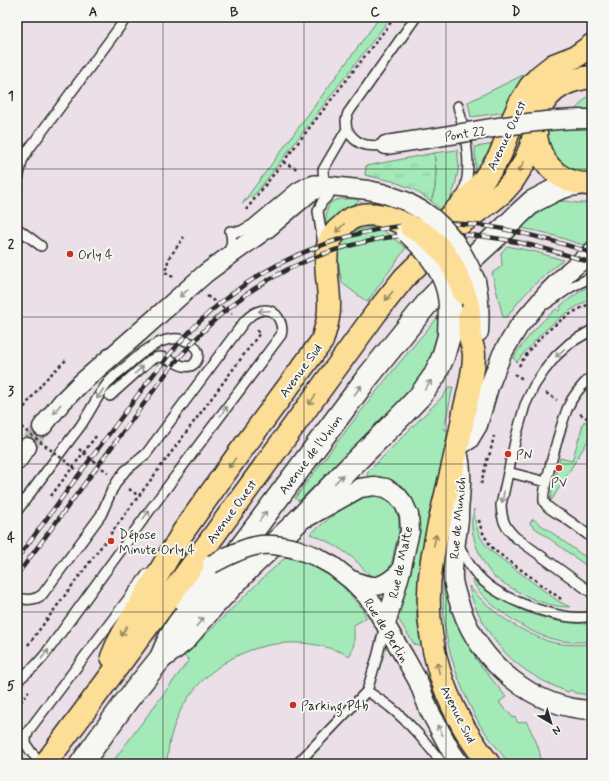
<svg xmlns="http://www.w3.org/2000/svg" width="609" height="781" font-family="Mynerve,sans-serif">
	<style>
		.grass { fill: #a3eab8; stroke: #678a72 }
		.park { fill: url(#park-tufts); stroke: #678a72 }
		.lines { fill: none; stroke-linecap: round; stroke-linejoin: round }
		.minor-tunnel { stroke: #c5bbc2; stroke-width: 18; stroke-dasharray: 18 9; stroke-linecap: butt }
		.service-casing { stroke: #2b2b2b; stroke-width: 12 }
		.minor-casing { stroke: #2b2b2b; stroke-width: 21 }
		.tertiary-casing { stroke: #2b2b2b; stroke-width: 25 }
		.secondary-casing { stroke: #2b2b2b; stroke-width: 25 }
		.primary-casing { stroke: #2b2b2b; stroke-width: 25 }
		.path { stroke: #2b2b2b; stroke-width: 2.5; stroke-dasharray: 3 3; stroke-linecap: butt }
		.service { stroke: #f6f6f2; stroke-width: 9 }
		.minor { stroke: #f6f6f2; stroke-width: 18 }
		.tertiary { stroke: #f6f6f2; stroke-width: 22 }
		.secondary { stroke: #f6f6f2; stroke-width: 22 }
		.primary { stroke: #fdde96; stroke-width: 22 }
		.rail-casing { stroke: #2b2b2b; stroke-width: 4.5 }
		.rail { stroke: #f6f6f2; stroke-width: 3; stroke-dasharray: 9; stroke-linecap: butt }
		.minor-bridge-casing { stroke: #2b2b2b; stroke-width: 21; stroke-linecap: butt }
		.secondary-bridge-casing { stroke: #2b2b2b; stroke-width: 25; stroke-linecap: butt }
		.primary-bridge-casing { stroke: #2b2b2b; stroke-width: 25; stroke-linecap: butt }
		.path-bridge { stroke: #2b2b2b; stroke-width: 2.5; stroke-dasharray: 3 3; stroke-linecap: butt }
		.minor-bridge { stroke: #f6f6f2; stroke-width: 18 }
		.secondary-bridge { stroke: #f6f6f2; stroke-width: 22 }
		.primary-bridge { stroke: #fdde96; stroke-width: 22 }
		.oneway { stroke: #948460 }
		.oneway2 { stroke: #90908e }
		.grid { fill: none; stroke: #2b2b2b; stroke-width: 1; stroke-opacity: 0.55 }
		.poi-dot { fill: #c8321e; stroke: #f6f6f2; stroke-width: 1.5 }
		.labels { text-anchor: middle; stroke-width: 4; stroke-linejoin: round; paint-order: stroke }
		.street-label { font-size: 13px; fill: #2b2b2b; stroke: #f6f6f2 }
		.poi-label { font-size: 13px; fill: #2b2b2b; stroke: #f6f6f2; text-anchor: start }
		.neatline { fill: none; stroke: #2b2b2b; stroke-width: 1.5 }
		.grid-label { font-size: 13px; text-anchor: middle; font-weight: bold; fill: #2b2b2b }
	</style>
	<defs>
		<pattern id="park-tufts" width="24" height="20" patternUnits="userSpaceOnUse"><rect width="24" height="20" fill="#a3eab8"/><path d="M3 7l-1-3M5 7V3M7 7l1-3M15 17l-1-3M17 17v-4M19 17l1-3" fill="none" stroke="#8cc99e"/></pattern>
	</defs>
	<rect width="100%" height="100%" fill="#ebdfe8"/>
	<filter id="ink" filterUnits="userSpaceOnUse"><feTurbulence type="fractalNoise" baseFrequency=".025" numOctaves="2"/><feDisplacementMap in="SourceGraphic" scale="8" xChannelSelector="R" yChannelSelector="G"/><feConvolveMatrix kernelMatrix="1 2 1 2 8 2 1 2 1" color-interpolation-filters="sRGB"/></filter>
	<g filter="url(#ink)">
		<!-- grass -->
		<path class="grass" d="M 380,17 L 391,17 L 257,192 L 242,204 Z
			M 531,70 L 506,112 L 471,117 L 468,102 L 519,77 Z
			M 592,92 L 592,174 L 585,174 L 562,166 L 548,150 L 546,127 L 569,116 Z
			M 495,144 L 476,172 L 475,147 Z
			M 457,150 L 459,166 L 455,186 L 450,200 L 441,210 L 431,201 L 435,187 L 436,170 L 434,153 Z
			M 357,199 L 359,201 L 357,202 C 345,209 335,216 326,226 C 326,220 326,213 328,207 C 331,197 349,199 357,199 Z
			M 565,201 L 577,203 L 592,203 L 592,239 L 583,245 L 546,233 L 522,228 C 537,212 542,203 565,201 Z
			M 375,227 L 384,231 L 406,248 L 367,302 L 342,283 L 340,273 L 338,258 L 340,247 L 345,239 L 353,231 L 365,228 Z
			M 507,246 L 536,252 L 563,260 C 540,278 524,293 507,317 L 503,317 L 492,273 L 502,266 L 501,253 Z
			M 592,285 L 592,299 C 561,312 537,336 517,362 L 513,358 C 526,339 538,324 556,309 L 559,311 L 561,309 L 560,306 L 582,290 Z
			M 439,316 C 438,354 423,375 399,403 L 299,501 L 295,498 C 342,436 388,374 439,316 Z
			M 449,387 L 453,387 L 444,429 L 450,431 L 424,542 L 420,565 L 417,598 L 417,620 L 421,647 L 414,644 L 397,617 L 419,525 L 416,509 L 411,497 L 402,487 L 393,481 L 380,477 L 369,477 L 367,475 L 368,472 L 443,396 Z
			M 584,421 L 592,426 L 592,434 L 551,501 L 550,500 L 560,458 L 572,461 Z
			M 370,495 C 389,495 400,507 399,527 C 399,535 396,543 394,551 C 393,558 391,569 385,574 C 383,576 377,577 374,577 C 365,573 361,565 353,558 C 340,548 325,539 310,534 C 328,520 347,502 370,495 Z
			M 474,509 C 476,528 478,538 492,552 L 558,601 L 570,607 C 542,607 517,592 494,577 C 482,564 470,536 472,519 C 473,515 474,512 474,509 Z
			M 533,519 L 592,562 L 592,570 L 531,525 L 530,523 Z
			M 286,557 C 316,564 337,577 356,602 C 360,606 365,612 366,618 L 354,625 L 354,644 L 350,656 C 268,616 170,671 167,764 L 111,764 L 189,660 L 184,656 L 266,575 Z
			M 444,570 L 479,654 L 475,658 L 506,697 L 499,702 L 505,710 L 506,709 L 513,718 L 515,717 L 518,723 L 526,721 C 533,735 541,748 541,764 L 509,764 C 500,751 489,738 480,725 C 465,699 451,663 446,634 C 442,613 443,591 444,570 Z
			M 473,578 C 509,609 545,624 592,624 L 592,641 C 579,643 562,642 549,638 C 543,636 537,634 532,631 C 517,624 473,595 473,578 Z
			M 469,586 C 486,606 503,620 527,632 C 536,636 545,641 555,643 C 567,645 580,645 592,644 L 592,689 L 590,695 L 575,693 L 571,690 L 568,692 C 529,677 500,656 481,618 C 475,607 471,598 469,586 Z"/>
		<!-- park -->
		<path class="park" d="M 434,153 L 436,170 L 435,188 L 431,201 L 413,189 L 392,181 L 365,175 L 366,166 Z"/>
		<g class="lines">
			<!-- minor-tunnel -->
			<path class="minor-tunnel" d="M 27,447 L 42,427
				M 17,763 L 18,764"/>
			<defs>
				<path id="service" d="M 458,106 C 465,134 474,168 462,197
					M 386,145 C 379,146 373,146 366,145 C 356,143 346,133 346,122 C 346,119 347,116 348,113 L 416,17
					M 17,190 L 18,180 L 22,161 L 29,149 L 127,17
					M 17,228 L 41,246
					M 323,244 L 318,211 L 322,202 L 329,195 L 321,188 L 324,180 L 323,170 L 347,129
					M 227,254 C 232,245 233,241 230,231 L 239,232 L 252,225 L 296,188 L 305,183 L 314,180 L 324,180 L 328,181
					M 546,304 L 571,287 L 592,277
					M 592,330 L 570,343 L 556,356 L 544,371 L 534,386 L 525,405 L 516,437 L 501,505 C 502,520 504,526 515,537 L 592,593
					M 592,376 C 582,385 573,395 568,407 C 563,419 541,493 544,501 C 544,502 547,506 547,506 C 552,511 559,514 565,518 C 574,524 583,531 592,538
					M 508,472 L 546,482
					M 17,511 C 38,483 58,455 79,428 C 89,414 96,398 107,384 C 113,376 122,370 129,364 C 142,352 164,334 183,340 C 186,341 191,342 193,345 C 196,348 199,352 198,356 C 198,358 196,362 194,364 C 185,372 171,358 160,357 C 156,357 153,359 149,361 L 110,396
					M 458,543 C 465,559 475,575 488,585 C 510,602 565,623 592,616
					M 17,597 C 25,601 35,600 42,595 L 101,515 L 112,490 L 118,480 L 125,471 L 146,454 L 244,322 C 253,311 270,303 279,319 C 282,325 283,329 281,335 L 153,506 L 44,656 L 35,666 L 17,681
					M 367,691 C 374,696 383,701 390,707 C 410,723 427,744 443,764
					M 28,733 C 27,735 26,737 26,740 C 25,748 37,758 42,764
					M 17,746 L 147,574
					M 297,764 L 367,691 L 378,654 L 385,625"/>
				<path id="minor" d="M 386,145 L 432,138
					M 592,252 L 569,271 L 548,292 L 519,326 L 502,354 L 489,387 L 478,425 L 469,440 L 457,447 C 459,455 461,465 461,474 C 462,483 460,492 460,501 C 459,507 459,513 459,519 C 457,539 452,559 453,579 C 454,589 458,599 461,608 C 480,663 533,708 592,710
					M 476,281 C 480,298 480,315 479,332
					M 42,427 L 62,402 L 80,384 L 134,337 L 206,273 L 225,259 L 268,228 L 309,193 L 317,189 L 331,186 L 368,190 L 382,193 L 405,201 L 423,211
					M 17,461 L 27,447
					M 308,517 L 360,488 L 374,486 L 386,488 L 397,495 L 404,504 L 409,515 L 410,531 L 401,571 L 386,624
					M 296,549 L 315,556 L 333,566 L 351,580 L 364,593 L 373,604 L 404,656 L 418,681 L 429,710 L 451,751 L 460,764
					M 352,580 C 375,590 383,588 401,571
					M 180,599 L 197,578 L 212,564"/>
				<path id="tertiary" d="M 161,658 C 165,648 169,638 175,629 C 186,612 201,597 215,582 L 367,378 L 430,300 L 456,273 L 505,228 L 520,213 L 532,202 L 555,190 L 569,185 L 578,184"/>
				<path id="secondary" d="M 81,764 L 128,699 L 161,658 L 173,649 L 184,640 L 213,606 L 250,567 L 296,523 L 351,466 L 402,415 L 420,396 L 435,375 L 443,357 L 449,336 L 450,307"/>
				<path id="primary" d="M 592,77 C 582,78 572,80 563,85 C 514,112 536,187 592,184
					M 444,222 L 476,190 L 492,168 L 500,155 L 506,140 L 512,121 L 520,103 L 530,87 L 540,76 L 554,65 L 577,56 L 592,45
					M 464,293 C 467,300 469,308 469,316 C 470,323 469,330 470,337 C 471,343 474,349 474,355 C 474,374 468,394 464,412 C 456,462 440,510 432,560 C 420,635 442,705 489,764
					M 112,657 L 117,645 L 124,632 L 183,532 L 237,456 L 322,341 C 325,330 329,320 329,308 C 330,289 324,270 327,250 C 328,242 334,232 341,227 C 344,224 347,221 350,219 C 371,208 392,218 411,227
					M 45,764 L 153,619 L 376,313 L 404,278 L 458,225 L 492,201 L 503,192 L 512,182 L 524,163 L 531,147 L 535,131"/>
			</defs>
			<!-- service casing -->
			<use href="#service" class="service-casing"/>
			<!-- minor casing -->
			<use href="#minor" class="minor-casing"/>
			<!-- tertiary casing -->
			<use href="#tertiary" class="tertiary-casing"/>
			<!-- secondary casing -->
			<use href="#secondary" class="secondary-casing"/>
			<!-- primary casing -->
			<use href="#primary" class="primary-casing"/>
			<!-- path -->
			<path class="path" d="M 283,162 L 299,170
				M 246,210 L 395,17
				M 173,277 L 165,272 L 169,258 L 184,237
				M 207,296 L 232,314
				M 519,366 C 535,338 563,315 592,303
				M 514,374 L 523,379
				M 546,393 L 557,400
				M 580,414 L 592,421
				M 17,417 L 44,381 L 67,359
				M 17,424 L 21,427
				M 79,449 L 108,473
				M 481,484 L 487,460 L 490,453 L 494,436
				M 129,489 L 139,496
				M 479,520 C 481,532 487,541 494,550 L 561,599
				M 28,645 L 260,333 L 256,330
				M 17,707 L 29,691"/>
			<!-- service -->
			<use href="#service" class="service"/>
			<!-- minor -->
			<use href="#minor" class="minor"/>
			<!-- tertiary -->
			<use href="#tertiary" class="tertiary"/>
			<!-- secondary -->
			<use href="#secondary" class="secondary"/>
			<!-- primary -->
			<use href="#primary" class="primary"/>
			<defs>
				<path id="rail" d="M 17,559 C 51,513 84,467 118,422 C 143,388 168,353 198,323 C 275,247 390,210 498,228 C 530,234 561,243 592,253
					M 17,575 L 171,367 C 187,349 202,331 219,316 C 286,256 379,227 468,235 C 511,238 552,250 592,263"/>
			</defs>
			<!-- rail casing -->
			<use href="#rail" class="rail-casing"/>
			<!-- rail -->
			<use href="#rail" class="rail"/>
			<defs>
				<path id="minor-bridge" d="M 432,138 C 483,130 540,118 592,119
					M 423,211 C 427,214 432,217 436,221 C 455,237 467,259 476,281
					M 212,564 C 226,557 240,549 255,546 C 269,543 283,546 296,549"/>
				<path id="secondary-bridge" d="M 408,232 C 426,248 442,267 448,291 C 449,296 450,302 450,307"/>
				<path id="primary-bridge" d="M 411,227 C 442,242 453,262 464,293"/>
			</defs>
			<!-- minor-bridge casing -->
			<use href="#minor-bridge" class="minor-bridge-casing"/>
			<!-- secondary-bridge casing -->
			<use href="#secondary-bridge" class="secondary-bridge-casing"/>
			<!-- primary-bridge casing -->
			<use href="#primary-bridge" class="primary-bridge-casing"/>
			<!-- path-bridge -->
			<path class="path-bridge" d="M 21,427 L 77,470
				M 51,496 L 96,436"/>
			<!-- minor-bridge -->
			<use href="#minor-bridge" class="minor-bridge"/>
			<!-- secondary-bridge -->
			<use href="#secondary-bridge" class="secondary-bridge"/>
			<!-- primary-bridge -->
			<use href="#primary-bridge" class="primary-bridge"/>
		</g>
		<!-- one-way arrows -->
		<defs><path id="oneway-shaft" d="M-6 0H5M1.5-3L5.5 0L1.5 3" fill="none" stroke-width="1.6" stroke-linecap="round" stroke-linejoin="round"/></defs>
		<g class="oneway">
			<use href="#oneway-shaft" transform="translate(521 167) rotate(120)"/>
			<use href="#oneway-shaft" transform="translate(340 228) rotate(135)"/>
			<use href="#oneway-shaft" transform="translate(389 296) rotate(129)"/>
			<use href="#oneway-shaft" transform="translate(312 400) rotate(126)"/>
			<use href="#oneway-shaft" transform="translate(232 463) rotate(125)"/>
			<use href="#oneway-shaft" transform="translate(435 540) rotate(-79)"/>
			<use href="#oneway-shaft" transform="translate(124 631) rotate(120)"/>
			<use href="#oneway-shaft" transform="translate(438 668) rotate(-104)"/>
		</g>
		<g class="oneway2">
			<use href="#oneway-shaft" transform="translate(184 293) rotate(139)"/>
			<use href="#oneway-shaft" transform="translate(264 311) rotate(177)"/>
			<use href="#oneway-shaft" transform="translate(560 353) rotate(136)"/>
			<use href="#oneway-shaft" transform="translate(139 370) rotate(-42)"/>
			<use href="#oneway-shaft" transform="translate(428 385) rotate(-55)"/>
			<use href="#oneway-shaft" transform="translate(358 390) rotate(-53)"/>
			<use href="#oneway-shaft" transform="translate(100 394) rotate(123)"/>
			<use href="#oneway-shaft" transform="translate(57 409) rotate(128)"/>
			<use href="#oneway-shaft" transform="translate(224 411) rotate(-53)"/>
			<use href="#oneway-shaft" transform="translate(339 479) rotate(-46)"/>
			<use href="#oneway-shaft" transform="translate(503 497) rotate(101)"/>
			<use href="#oneway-shaft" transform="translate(146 515) rotate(-54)"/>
			<use href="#oneway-shaft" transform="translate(263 516) rotate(-54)"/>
			<use href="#oneway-shaft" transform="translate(200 622) rotate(-49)"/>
			<use href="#oneway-shaft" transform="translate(45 654) rotate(-53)"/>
			<use href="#oneway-shaft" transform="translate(440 730) rotate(-118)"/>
		</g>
	</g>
	<!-- grid -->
	<path class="grid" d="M 163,17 L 163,764M 304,17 L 304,764M 446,17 L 446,764M 17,169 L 592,169M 17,317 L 592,317M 17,464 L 592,464M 17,612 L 592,612"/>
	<!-- markers -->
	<g class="poi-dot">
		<circle cx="70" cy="254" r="4"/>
		<circle cx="508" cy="454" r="4"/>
		<circle cx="559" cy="468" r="4"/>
		<circle cx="111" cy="541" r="4"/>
		<circle cx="293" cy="705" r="4"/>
	</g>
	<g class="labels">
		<!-- street labels -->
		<g class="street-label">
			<text transform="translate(465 133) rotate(-9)" y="5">Pont 22</text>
			<text transform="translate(506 135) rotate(-65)" y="5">Avenue Ouest</text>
			<text transform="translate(300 370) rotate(-54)" y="5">Avenue Sud</text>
			<text transform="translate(310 454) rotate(-53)" y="5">Avenue de l'Union</text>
			<text transform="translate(231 511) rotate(-54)" y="5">Avenue Ouest</text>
			<text transform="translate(457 518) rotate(-85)" y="5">Rue de Munich</text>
			<text transform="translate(400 562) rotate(-78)" y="5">Rue de Malte</text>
			<text transform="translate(387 630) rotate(58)" y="5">Rue de Berlin</text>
			<text transform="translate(459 714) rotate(63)" y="5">Avenue Sud</text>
		</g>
		<!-- poi labels -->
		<g class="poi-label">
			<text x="78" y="259">Orly 4</text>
			<text x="516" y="459">PN</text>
			<text x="559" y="487" text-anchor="middle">PV</text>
			<text x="119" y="539">Dépose<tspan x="119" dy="15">Minute Orly 4</tspan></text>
			<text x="301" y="710">Parking P4b</text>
		</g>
	</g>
	<!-- margin -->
	<rect width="609" height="781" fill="none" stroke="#f6f6f2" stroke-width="44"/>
	<!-- north arrow -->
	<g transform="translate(551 723) rotate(142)" stroke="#f6f6f2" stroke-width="3" paint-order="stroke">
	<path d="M0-3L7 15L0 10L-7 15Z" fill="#2b2b2b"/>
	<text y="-6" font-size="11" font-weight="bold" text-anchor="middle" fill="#2b2b2b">N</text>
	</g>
	<rect x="22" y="22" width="565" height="737" class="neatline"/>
	<g class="grid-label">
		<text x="93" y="16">A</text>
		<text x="234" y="16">B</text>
		<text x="375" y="16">C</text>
		<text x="516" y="16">D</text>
		<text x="11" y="100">1</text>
		<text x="11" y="248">2</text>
		<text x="11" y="395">3</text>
		<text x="11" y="542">4</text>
		<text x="11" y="690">5</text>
	</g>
</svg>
